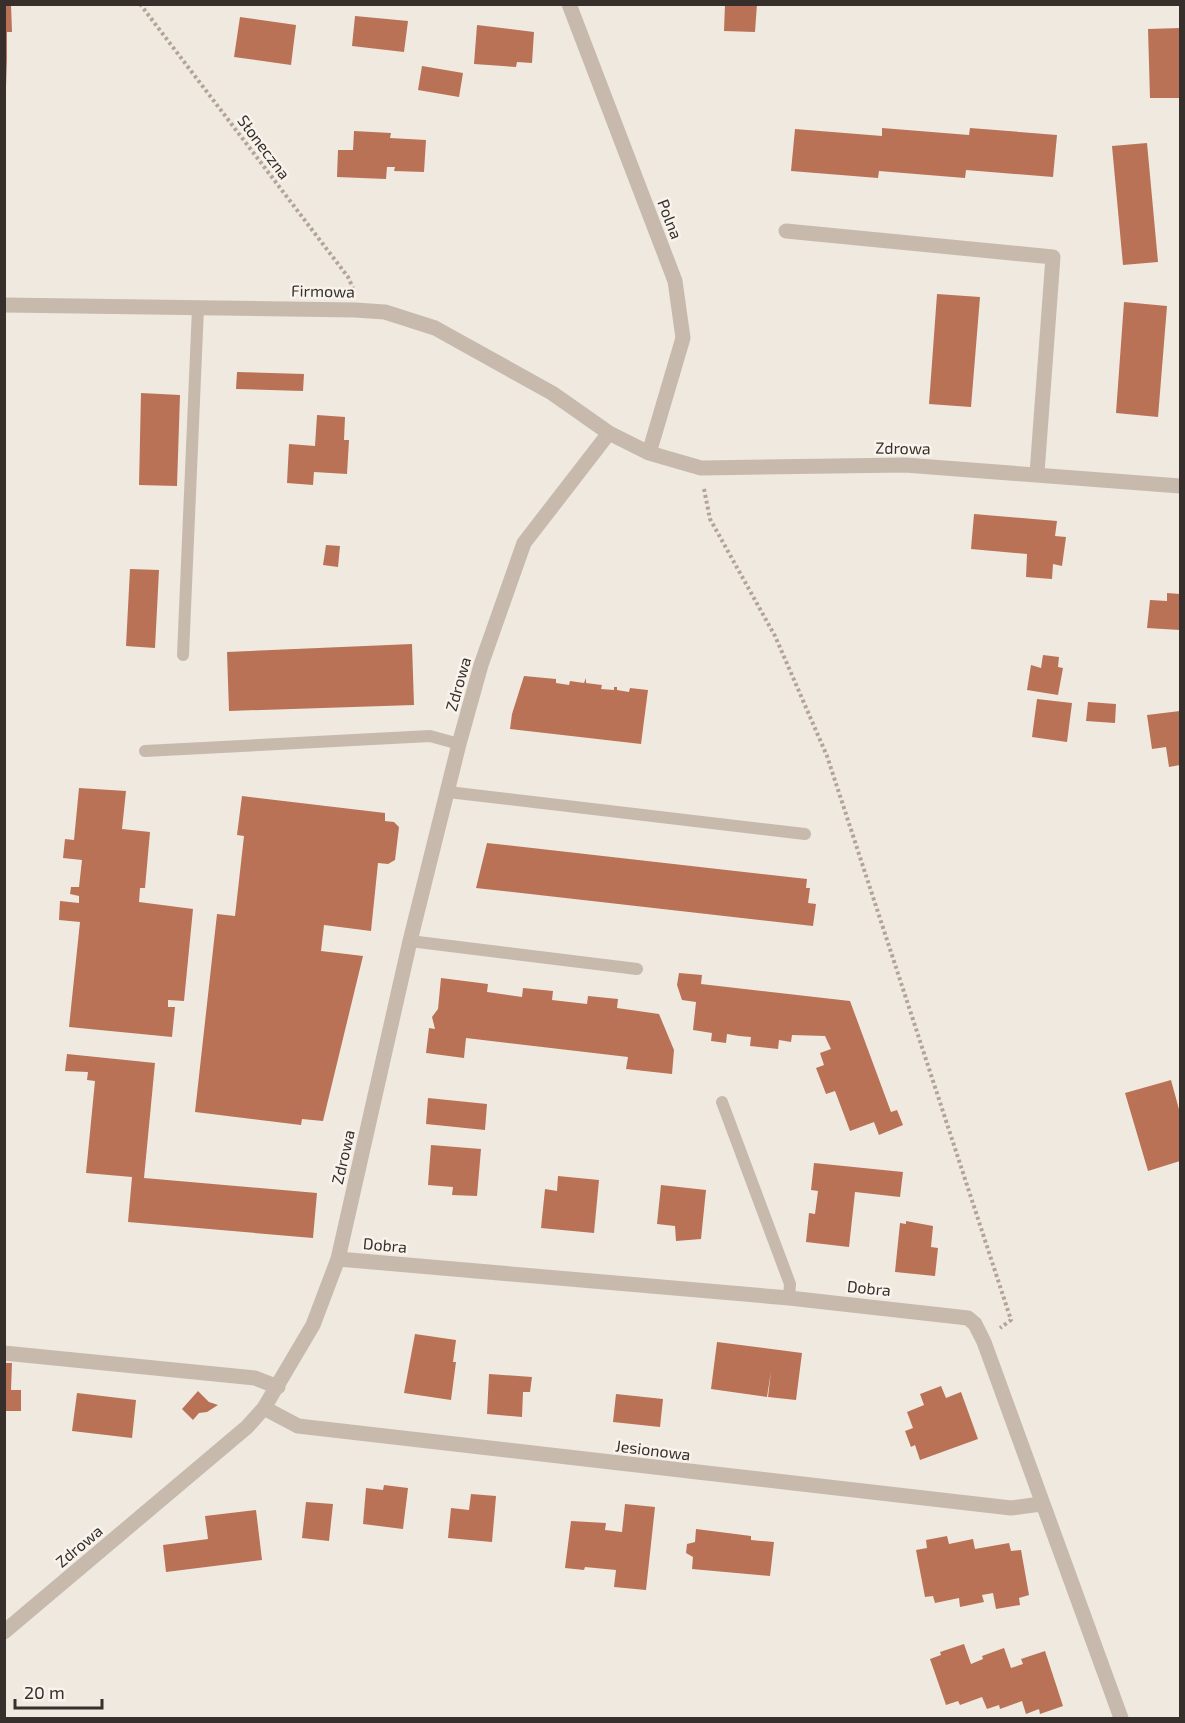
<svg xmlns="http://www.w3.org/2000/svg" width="1185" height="1723" font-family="'Exo 2',sans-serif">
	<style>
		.building { fill: #b97256 }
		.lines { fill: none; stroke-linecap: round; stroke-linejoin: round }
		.path { stroke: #b3a497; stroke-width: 4; stroke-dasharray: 3 3; stroke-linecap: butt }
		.service { stroke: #c7baad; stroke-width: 12 }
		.minor { stroke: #c7baad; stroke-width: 15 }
		.labels { text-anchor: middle; stroke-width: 5; stroke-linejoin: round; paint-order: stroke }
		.street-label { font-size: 16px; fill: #372f2b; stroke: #f8f3ec }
	</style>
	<rect width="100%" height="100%" fill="#f0e9e0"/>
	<!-- building -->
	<path class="building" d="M 4,4 L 11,4 L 12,32 L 7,32 L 7,87 Z
		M 725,4 L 757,4 L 755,32 L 724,31 Z
		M 355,16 L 408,21 L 404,52 L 352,46 Z
		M 240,17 L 296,25 L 291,65 L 234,57 Z
		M 477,25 L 534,32 L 532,63 L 517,62 L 516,67 L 474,64 Z
		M 1180,28 L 1180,98 L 1150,98 L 1148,29 Z
		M 422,66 L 463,73 L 459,97 L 418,90 Z
		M 882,128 L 969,135 L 970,128 L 1057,135 L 1053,177 L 966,170 L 965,178 L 879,171 L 878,178 L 791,171 L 795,129 L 882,136 Z
		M 354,131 L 391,133 L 390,138 L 426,140 L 424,172 L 394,171 L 395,167 L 387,167 L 386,179 L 337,177 L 338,150 L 353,150 Z
		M 1147,143 L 1158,262 L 1123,265 L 1112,146 Z
		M 937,294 L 980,297 L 971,407 L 929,404 Z
		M 1124,302 L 1167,306 L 1158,417 L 1116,413 Z
		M 237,372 L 304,374 L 303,391 L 236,389 Z
		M 141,393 L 180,395 L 177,486 L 139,485 Z
		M 317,415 L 345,417 L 344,440 L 349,440 L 347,474 L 314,472 L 313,485 L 287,483 L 289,444 L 315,446 Z
		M 974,514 L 1057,521 L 1055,536 L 1066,537 L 1062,566 L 1053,564 L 1052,579 L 1026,577 L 1027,554 L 971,549 Z
		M 326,545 L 340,546 L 338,567 L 323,565 Z
		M 130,569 L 159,570 L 155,648 L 126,646 Z
		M 1167,593 L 1180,594 L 1180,630 L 1147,628 L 1150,600 L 1167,601 Z
		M 412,644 L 414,705 L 229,711 L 227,652 Z
		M 1043,655 L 1059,657 L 1058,667 L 1063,668 L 1058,695 L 1027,690 L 1031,665 L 1041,668 Z
		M 524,676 L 556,679 L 556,683 L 569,685 L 570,681 L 584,683 L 586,678 L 586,683 L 602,685 L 601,689 L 614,690 L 614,687 L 617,687 L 617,690 L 629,692 L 630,688 L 648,690 L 641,744 L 510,729 L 512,714 Z
		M 1037,699 L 1072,703 L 1067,742 L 1032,737 Z
		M 1088,702 L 1116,704 L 1115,723 L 1086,721 Z
		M 1180,711 L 1180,765 L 1169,767 L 1166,747 L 1152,749 L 1147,715 Z
		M 79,788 L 126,791 L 122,829 L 150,832 L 145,888 L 140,888 L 139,902 L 193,909 L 184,1001 L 168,1000 L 168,1007 L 175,1007 L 172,1037 L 69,1027 L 80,922 L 59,920 L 60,901 L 79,903 L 79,896 L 70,894 L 71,887 L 79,887 L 82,860 L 63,858 L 65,839 L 74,840 Z
		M 242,796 L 385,813 L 385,821 L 394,822 L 399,827 L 395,860 L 388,864 L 378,863 L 371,931 L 324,925 L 321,951 L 363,956 L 323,1121 L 302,1119 L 301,1125 L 195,1112 L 217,914 L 235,916 L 244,836 L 237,835 Z
		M 487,843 L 807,879 L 806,888 L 810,888 L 808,903 L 816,904 L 813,926 L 476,888 Z
		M 679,973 L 702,975 L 701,984 L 850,1001 L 891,1112 L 897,1110 L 903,1125 L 879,1135 L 874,1122 L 850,1131 L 835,1091 L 826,1094 L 816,1068 L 824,1065 L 820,1053 L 831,1049 L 825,1036 L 792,1035 L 791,1042 L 779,1040 L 778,1049 L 750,1046 L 751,1037 L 739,1036 L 727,1034 L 726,1043 L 711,1041 L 712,1033 L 693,1030 L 696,1002 L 682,1000 L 677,985 Z
		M 441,978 L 488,984 L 487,992 L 522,997 L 523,988 L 553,991 L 552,1000 L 587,1004 L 588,996 L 618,999 L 617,1008 L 659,1014 L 674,1050 L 672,1074 L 626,1069 L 628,1057 L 466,1038 L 464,1058 L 426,1053 L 429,1028 L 435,1029 L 432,1017 L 438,1009 Z
		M 67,1054 L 155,1063 L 144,1178 L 317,1193 L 313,1238 L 128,1222 L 132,1177 L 86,1173 L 95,1081 L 87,1080 L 88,1072 L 65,1071 Z
		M 1171,1080 L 1180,1113 L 1180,1161 L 1148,1171 L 1125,1093 Z
		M 428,1098 L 487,1104 L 485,1130 L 426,1124 Z
		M 431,1145 L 481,1149 L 477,1196 L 452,1195 L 453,1187 L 428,1185 Z
		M 814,1163 L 903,1172 L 900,1197 L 855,1192 L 849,1247 L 806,1242 L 809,1213 L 815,1214 L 818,1191 L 811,1190 Z
		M 558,1176 L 599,1180 L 594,1233 L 541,1228 L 545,1189 L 557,1191 Z
		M 661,1185 L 706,1190 L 701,1239 L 676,1241 L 675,1226 L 657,1224 Z
		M 906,1221 L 933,1226 L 931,1247 L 938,1248 L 935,1276 L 895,1272 L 900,1223 L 906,1224 Z
		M 415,1334 L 456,1340 L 453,1362 L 456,1362 L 451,1400 L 404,1393 Z
		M 717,1342 L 802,1353 L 796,1400 L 768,1397 L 771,1371 L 767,1397 L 711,1389 Z
		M 4,1363 L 12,1363 L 11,1390 L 21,1390 L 21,1411 L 4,1411 Z
		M 489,1374 L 532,1377 L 530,1392 L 523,1392 L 522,1417 L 487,1414 Z
		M 941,1386 L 946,1398 L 961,1392 L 978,1439 L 920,1460 L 915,1445 L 911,1447 L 905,1431 L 913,1428 L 907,1412 L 924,1405 L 920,1394 Z
		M 198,1391 L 209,1402 L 218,1405 L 207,1412 L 199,1413 L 193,1420 L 182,1409 Z
		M 77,1393 L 136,1400 L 132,1438 L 72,1431 Z
		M 616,1394 L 663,1399 L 660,1427 L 613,1422 Z
		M 384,1485 L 408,1488 L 403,1529 L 363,1524 L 366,1488 L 383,1490 Z
		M 471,1494 L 496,1496 L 492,1542 L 448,1538 L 451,1508 L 469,1510 Z
		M 306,1502 L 333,1504 L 329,1541 L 302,1538 Z
		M 625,1504 L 655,1507 L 646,1590 L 614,1587 L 616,1570 L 585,1567 L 584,1570 L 565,1568 L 571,1521 L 606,1523 L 605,1530 L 622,1532 Z
		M 256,1510 L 262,1560 L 166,1572 L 163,1545 L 208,1539 L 205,1516 Z
		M 696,1529 L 751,1536 L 751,1540 L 774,1542 L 770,1576 L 692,1569 L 693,1557 L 686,1553 L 687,1544 L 695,1542 Z
		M 947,1536 L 949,1544 L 973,1539 L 975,1549 L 1009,1543 L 1011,1551 L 1021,1550 L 1029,1595 L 1019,1598 L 1020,1605 L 996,1609 L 993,1593 L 982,1595 L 984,1602 L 960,1607 L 959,1598 L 935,1603 L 933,1596 L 925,1597 L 916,1550 L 927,1548 L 926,1540 Z
		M 964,1644 L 971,1664 L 983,1659 L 982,1656 L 1004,1648 L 1011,1668 L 1023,1664 L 1021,1659 L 1045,1651 L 1063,1706 L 1040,1714 L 1039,1709 L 1026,1714 L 1022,1701 L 1000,1709 L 999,1705 L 987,1709 L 982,1697 L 960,1705 L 958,1701 L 946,1705 L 930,1659 L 941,1655 L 940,1652 Z"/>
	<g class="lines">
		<!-- path -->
		<path class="path" d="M 140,4 L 348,277 L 353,288
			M 704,489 L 710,519 L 775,636 L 827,756 L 1011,1320 L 1000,1328"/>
		<!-- service -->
		<path class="service" d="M 183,655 L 198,308
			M 145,751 L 430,736 L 459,744
			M 448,792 L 805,834
			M 410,941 L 637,969
			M 722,1102 L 790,1284 L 789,1298"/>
		<!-- minor -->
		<path class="minor" d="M 569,4 L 675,281 L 683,338 L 649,453
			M 786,231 L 1053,257 L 1037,473
			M 4,305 L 355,310 L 385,312 L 435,328 L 552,393 L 609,433 L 649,453 L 701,468 L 905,465 L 1180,486
			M 338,1259 L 789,1298 L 968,1318 L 975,1324 L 984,1342 L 1121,1718
			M 4,1353 L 255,1378 L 278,1387
			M 264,1408 L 298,1426 L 1011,1508 L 1041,1504
			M 4,1632 L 247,1427 L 264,1408 L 313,1325 L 338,1259 L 410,941 L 459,744 L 481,665 L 524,543 L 609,433"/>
	</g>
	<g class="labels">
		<!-- street labels -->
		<g class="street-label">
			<text transform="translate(264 147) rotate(53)" y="6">Słoneczna</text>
			<text transform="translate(670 219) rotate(69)" y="6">Polna</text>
			<text transform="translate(323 291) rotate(1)" y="6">Firmowa</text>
			<text transform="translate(903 448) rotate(1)" y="6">Zdrowa</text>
			<text transform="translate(458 684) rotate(-74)" y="6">Zdrowa</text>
			<text transform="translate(343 1157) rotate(-77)" y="6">Zdrowa</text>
			<text transform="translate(385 1245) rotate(5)" y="6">Dobra</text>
			<text transform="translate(869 1288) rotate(6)" y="6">Dobra</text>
			<text transform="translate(653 1450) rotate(7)" y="6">Jesionowa</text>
			<text transform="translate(79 1546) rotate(-40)" y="6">Zdrowa</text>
		</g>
	</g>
	<!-- border -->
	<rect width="1185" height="1723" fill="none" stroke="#372f2b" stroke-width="12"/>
	<!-- scale -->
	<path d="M15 1699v9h87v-9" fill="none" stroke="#372f2b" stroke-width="3"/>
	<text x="24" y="1699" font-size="18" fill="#372f2b" stroke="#f8f3ec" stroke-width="4.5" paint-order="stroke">20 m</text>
</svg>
